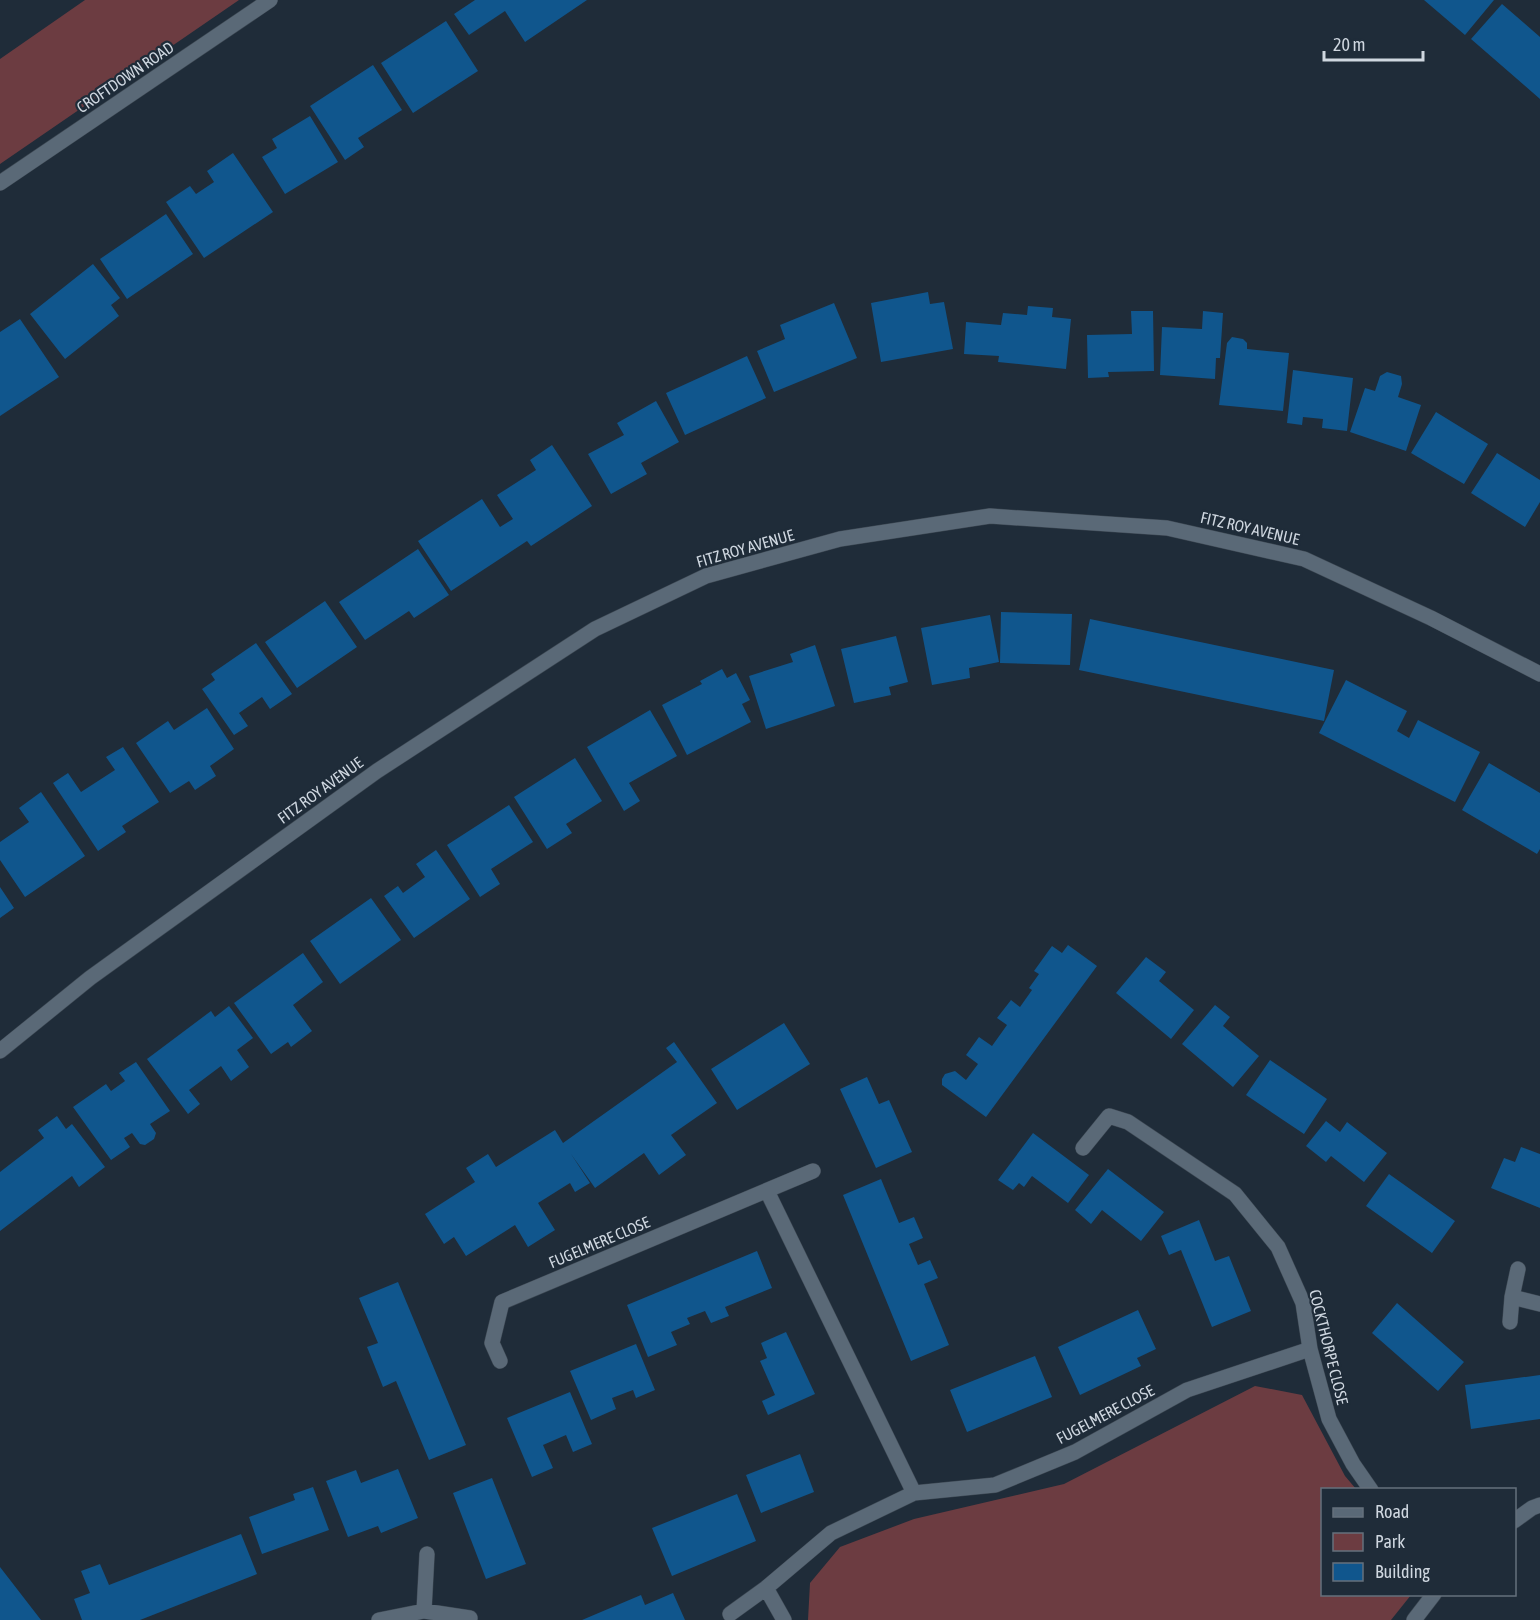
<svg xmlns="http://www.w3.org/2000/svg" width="1540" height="1620" font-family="'Asap Condensed',sans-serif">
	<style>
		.green { fill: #6c3c41 }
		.building { fill: #10568d }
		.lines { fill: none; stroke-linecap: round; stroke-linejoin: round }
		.minor-casing { stroke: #3c4752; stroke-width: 16 }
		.tertiary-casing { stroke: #3c4752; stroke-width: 16 }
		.minor { stroke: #5a6977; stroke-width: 15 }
		.tertiary { stroke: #5a6977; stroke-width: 15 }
		.labels { text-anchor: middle; stroke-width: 4.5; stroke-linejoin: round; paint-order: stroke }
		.street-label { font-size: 16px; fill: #cfd7e0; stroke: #1f2c39 }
	</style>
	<rect width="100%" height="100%" fill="#1f2c39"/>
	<!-- green -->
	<path class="green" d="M 85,0 L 239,0 L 0,164 L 0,59 Z
		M 1255,1386 L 1302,1395 L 1345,1476 L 1356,1489 L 1322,1490 L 1322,1594 L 1411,1595 L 1391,1620 L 808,1620 L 810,1583 L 840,1547 L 914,1519 L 1064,1484 Z"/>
	<!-- building -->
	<path class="building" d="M 475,0 L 587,0 L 525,42 L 505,11 L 469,35 L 454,14 Z
		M 1424,0 L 1494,0 L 1465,35 Z
		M 1502,4 L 1540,37 L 1540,99 L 1471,39 Z
		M 446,21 L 478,71 L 413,113 L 381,63 Z
		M 373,65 L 402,110 L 358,138 L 364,147 L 345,160 L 310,106 Z
		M 310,116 L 338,162 L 285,194 L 262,157 L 277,148 L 272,139 Z
		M 233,153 L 273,212 L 204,258 L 166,202 L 190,186 L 196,194 L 214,182 L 207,171 Z
		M 166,214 L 193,254 L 127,299 L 100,259 Z
		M 93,264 L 120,298 L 111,305 L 119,316 L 65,359 L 30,314 Z
		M 928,292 L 930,304 L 944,302 L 953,349 L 881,362 L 871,303 Z
		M 834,303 L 857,358 L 774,392 L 757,351 L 785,339 L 780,325 Z
		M 1028,306 L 1053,308 L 1052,317 L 1071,319 L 1066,369 L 998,362 L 999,356 L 964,354 L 966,322 L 1001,325 L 1003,313 L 1027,315 Z
		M 1131,311 L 1153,311 L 1154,371 L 1108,372 L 1109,377 L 1088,378 L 1087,335 L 1132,334 Z
		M 1203,311 L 1223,313 L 1220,358 L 1216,358 L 1215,379 L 1160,375 L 1162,327 L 1202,329 Z
		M 20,319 L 59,377 L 0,416 L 0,332 Z
		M 1232,337 L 1243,339 L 1247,343 L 1247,349 L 1289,353 L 1283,411 L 1219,405 L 1227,343 Z
		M 747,356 L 766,398 L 685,435 L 666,393 Z
		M 1293,370 L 1353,378 L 1347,431 L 1322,428 L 1323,419 L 1303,417 L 1302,425 L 1287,423 Z
		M 1387,372 L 1401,376 L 1402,384 L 1398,397 L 1421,405 L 1406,451 L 1350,432 L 1365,388 L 1375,391 L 1380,376 Z
		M 656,401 L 679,442 L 641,463 L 647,474 L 611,494 L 588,454 L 624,435 L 617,423 Z
		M 1436,412 L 1488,444 L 1464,484 L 1411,453 Z
		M 552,445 L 592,506 L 531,546 L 527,541 L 451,591 L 418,541 L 482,499 L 500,527 L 513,519 L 497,495 L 536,470 L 530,460 Z
		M 1497,453 L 1540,480 L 1540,502 L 1525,527 L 1471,493 Z
		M 418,549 L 449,595 L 414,618 L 409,611 L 365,640 L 339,602 Z
		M 325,601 L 357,647 L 297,688 L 265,642 Z
		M 1001,612 L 1072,614 L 1070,665 L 1000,663 Z
		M 990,615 L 999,662 L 969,668 L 970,678 L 932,685 L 921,628 Z
		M 1090,619 L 1334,670 L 1324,721 L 1079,670 Z
		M 896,636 L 908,682 L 889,687 L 891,695 L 854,703 L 841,649 Z
		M 256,643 L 292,694 L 270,709 L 262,697 L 239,713 L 248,726 L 234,735 L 202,689 L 215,680 L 211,674 Z
		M 815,645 L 835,706 L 766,729 L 749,676 L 793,662 L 790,654 Z
		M 722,669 L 727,678 L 736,673 L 750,700 L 742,704 L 751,722 L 687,755 L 662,705 L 702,684 L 700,681 Z
		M 1346,680 L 1407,711 L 1397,731 L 1409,738 L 1418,720 L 1480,752 L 1455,802 L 1319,733 Z
		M 207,708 L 234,749 L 210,766 L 216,776 L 195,790 L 189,781 L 170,793 L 136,743 L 168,721 L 174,730 Z
		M 650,710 L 677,756 L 629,783 L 640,801 L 624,811 L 587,747 Z
		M 123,747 L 159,802 L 122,826 L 126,832 L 98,851 L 53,783 L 68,773 L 81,792 L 115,770 L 106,757 Z
		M 575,758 L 602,801 L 566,824 L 572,833 L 547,849 L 514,797 Z
		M 1489,763 L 1540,793 L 1540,849 L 1537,854 L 1462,810 Z
		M 41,792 L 85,856 L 25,897 L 0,860 L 0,842 L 29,822 L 19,808 Z
		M 509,805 L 533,842 L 491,869 L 500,884 L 480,897 L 447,845 Z
		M 436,850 L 470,899 L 414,938 L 384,896 L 398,886 L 403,893 L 425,877 L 416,864 Z
		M 0,887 L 14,908 L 0,918 Z
		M 371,898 L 401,940 L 340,984 L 310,941 Z
		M 1068,945 L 1097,966 L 986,1117 L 942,1085 L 942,1079 L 945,1074 L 955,1071 L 966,1080 L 978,1064 L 966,1055 L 979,1037 L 992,1046 L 1007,1025 L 997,1018 L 1011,1000 L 1020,1007 L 1032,990 L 1029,988 L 1039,974 L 1034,971 L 1052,946 L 1062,953 Z
		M 303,953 L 323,982 L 293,1005 L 312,1031 L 291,1047 L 288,1042 L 271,1054 L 234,1003 Z
		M 1146,957 L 1166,972 L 1159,981 L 1194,1010 L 1171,1039 L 1116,993 Z
		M 1215,1005 L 1230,1017 L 1223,1026 L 1259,1056 L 1233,1087 L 1182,1044 Z
		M 229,1006 L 253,1038 L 237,1050 L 249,1067 L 231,1081 L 221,1066 L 189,1090 L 200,1104 L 188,1114 L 147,1059 L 211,1011 L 215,1017 Z
		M 784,1023 L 810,1064 L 737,1110 L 711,1069 Z
		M 674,1042 L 717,1103 L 671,1135 L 686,1155 L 659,1175 L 644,1153 L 595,1188 L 571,1154 L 590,1183 L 575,1192 L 570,1183 L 538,1203 L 555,1230 L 528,1247 L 515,1225 L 466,1256 L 454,1237 L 444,1244 L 425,1214 L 475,1182 L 466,1168 L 488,1154 L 496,1167 L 555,1130 L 563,1143 L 677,1062 L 666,1048 Z
		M 1270,1060 L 1327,1099 L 1304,1134 L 1246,1095 Z
		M 136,1062 L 170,1111 L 150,1124 L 156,1133 L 154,1139 L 145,1145 L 140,1144 L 132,1133 L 124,1138 L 130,1147 L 111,1160 L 73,1107 L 106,1084 L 111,1091 L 125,1081 L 119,1073 Z
		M 867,1077 L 879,1104 L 889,1100 L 912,1152 L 876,1168 L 840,1089 Z
		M 57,1116 L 66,1129 L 72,1124 L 105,1167 L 79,1187 L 72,1176 L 0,1231 L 0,1172 L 44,1138 L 38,1130 Z
		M 1326,1121 L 1340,1132 L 1347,1122 L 1387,1153 L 1364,1182 L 1331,1156 L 1326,1162 L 1306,1146 Z
		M 1033,1133 L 1089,1175 L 1068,1203 L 1032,1176 L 1024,1187 L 1019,1183 L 1013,1190 L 998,1180 Z
		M 1521,1147 L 1540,1154 L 1540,1208 L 1491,1188 L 1504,1158 L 1515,1162 Z
		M 1108,1169 L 1164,1212 L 1141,1241 L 1102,1210 L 1091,1224 L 1075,1210 Z
		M 1389,1174 L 1455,1221 L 1432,1253 L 1366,1206 Z
		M 881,1179 L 899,1223 L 914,1217 L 923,1238 L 909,1244 L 918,1265 L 930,1260 L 938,1278 L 924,1284 L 949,1345 L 911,1361 L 843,1195 Z
		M 1199,1220 L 1215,1261 L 1229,1256 L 1251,1311 L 1212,1327 L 1181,1250 L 1169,1255 L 1161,1236 Z
		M 757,1251 L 772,1288 L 725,1307 L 729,1316 L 711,1323 L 705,1311 L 687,1318 L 690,1324 L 671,1332 L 677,1345 L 648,1357 L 627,1305 Z
		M 398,1282 L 466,1445 L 429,1460 L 396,1381 L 383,1387 L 367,1347 L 378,1343 L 359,1298 Z
		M 1397,1303 L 1464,1362 L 1438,1391 L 1372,1333 Z
		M 1138,1310 L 1156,1349 L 1137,1358 L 1141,1366 L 1080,1395 L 1058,1347 Z
		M 786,1332 L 815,1394 L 768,1415 L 762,1401 L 775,1395 L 760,1361 L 767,1358 L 761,1343 Z
		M 636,1344 L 655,1390 L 636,1398 L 633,1390 L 612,1398 L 616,1409 L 591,1420 L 570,1371 Z
		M 1035,1356 L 1052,1397 L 967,1432 L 950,1390 Z
		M 1540,1375 L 1540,1419 L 1471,1429 L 1465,1385 Z
		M 570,1392 L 592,1444 L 573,1452 L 566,1435 L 543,1445 L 553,1468 L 532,1477 L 507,1418 Z
		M 800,1454 L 814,1492 L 761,1513 L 746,1475 Z
		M 398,1469 L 418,1518 L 381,1533 L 378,1526 L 348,1537 L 326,1481 L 356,1470 L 361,1483 Z
		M 492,1478 L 526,1564 L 486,1579 L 453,1493 Z
		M 313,1487 L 329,1530 L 262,1554 L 249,1517 L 295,1500 L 293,1494 Z
		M 737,1494 L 756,1541 L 672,1576 L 652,1528 Z
		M 241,1534 L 257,1574 L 140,1620 L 82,1620 L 74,1599 L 90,1593 L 81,1571 L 100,1564 L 109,1585 Z
		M 0,1567 L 41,1620 L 0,1620 Z
		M 673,1593 L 685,1620 L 582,1620 L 641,1595 L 645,1605 Z"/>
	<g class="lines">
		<defs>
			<path id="minor" d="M 0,1051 L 90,978 L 377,771 L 595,629 L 706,576 L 840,539 L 990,516 L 1167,528 L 1304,559 L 1431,618 L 1540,674
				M 1083,1148 L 1109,1116 L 1128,1122 L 1235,1194 L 1278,1247 L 1303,1303 L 1310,1349 L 1329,1419 L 1353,1464 L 1371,1490
				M 767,1191 L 914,1493
				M 1512,1297 L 1540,1304
				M 1510,1322 L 1512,1297 L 1518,1269
				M 500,1361 L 492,1343 L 502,1302 L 813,1171
				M 1514,1521 L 1532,1508 L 1540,1505
				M 766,1588 L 784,1620
				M 424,1611 L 427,1554
				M 730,1614 L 766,1588 L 831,1533 L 914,1493 L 995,1485 L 1075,1452 L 1187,1390 L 1310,1349
				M 379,1620 L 424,1611 L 470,1618
				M 1414,1620 L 1434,1594"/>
			<path id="tertiary" d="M 0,183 L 270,0"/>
		</defs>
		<!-- minor casing -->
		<use href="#minor" class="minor-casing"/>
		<!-- tertiary casing -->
		<use href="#tertiary" class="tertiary-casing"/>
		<!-- minor -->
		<use href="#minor" class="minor"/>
		<!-- tertiary -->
		<use href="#tertiary" class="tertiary"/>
	</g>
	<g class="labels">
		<!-- street labels -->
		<g class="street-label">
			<text transform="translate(125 77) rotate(-34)" y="6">CROFTDOWN ROAD</text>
			<text transform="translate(1250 528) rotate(13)" y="6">FITZ ROY AVENUE</text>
			<text transform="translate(745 548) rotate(-16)" y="6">FITZ ROY AVENUE</text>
			<text transform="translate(320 790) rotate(-36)" y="6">FITZ ROY AVENUE</text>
			<text transform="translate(599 1242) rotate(-23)" y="6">FUGELMERE CLOSE</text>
			<text transform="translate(1329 1347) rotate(76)" y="6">COCKTHORPE CLOSE</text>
			<text transform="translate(1105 1414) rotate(-28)" y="6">FUGELMERE CLOSE</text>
		</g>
	</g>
	<!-- legend -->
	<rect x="1321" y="1488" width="195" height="108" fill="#1f2c39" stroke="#65707c" stroke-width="1.5"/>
	<rect x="1333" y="1508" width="30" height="9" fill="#5a6977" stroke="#65707c" stroke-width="1.5"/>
	<text x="1375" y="1518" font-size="18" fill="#cfd7e0">Road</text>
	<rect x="1333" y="1533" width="30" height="18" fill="#6c3c41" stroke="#65707c" stroke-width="1.5"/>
	<text x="1375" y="1548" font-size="18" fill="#cfd7e0">Park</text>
	<rect x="1333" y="1563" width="30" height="18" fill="#10568d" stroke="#65707c" stroke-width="1.5"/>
	<text x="1375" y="1578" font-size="18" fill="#cfd7e0">Building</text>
	<!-- scale -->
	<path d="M1324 51v9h99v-9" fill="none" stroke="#cfd7e0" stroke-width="3"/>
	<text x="1333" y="51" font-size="18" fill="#cfd7e0" stroke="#1f2c39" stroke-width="4.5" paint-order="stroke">20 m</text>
</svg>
